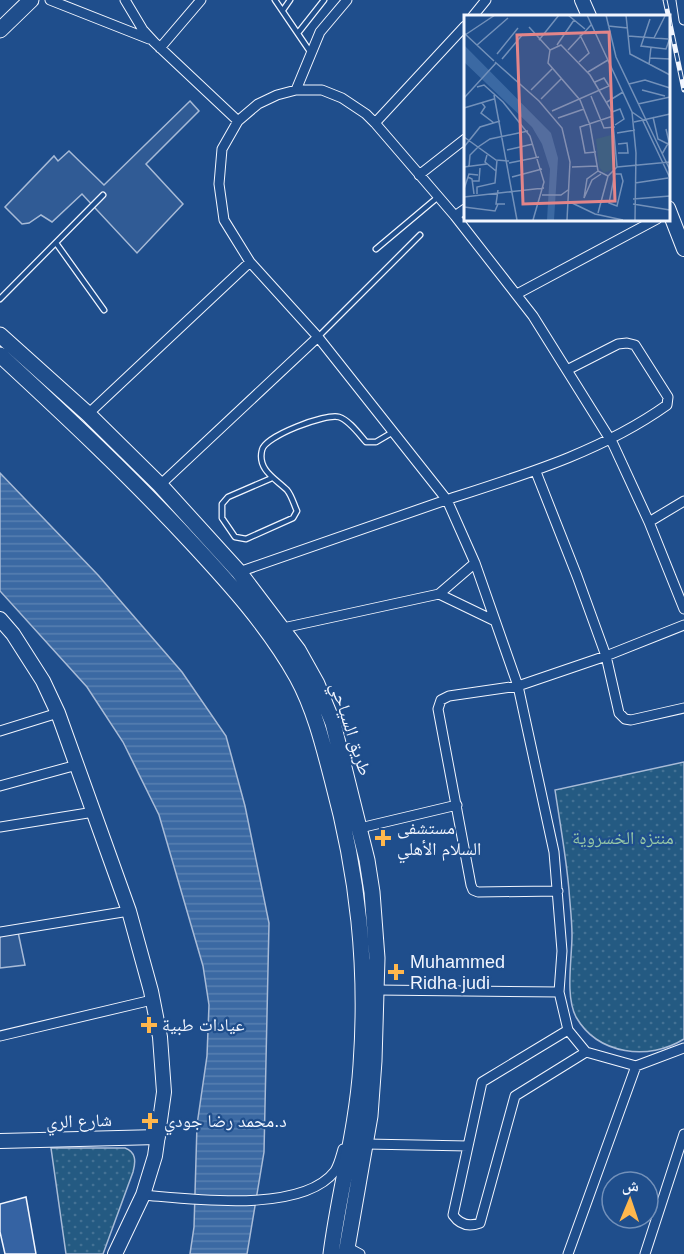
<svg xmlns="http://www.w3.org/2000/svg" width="684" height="1254" font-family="Helvetica,'Noto Naskh Arabic',sans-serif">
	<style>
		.grass { fill: url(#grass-dots); stroke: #a8bbd7; stroke-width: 1.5 }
		.parking { fill: #305b95; stroke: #a8bbd7; stroke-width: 1.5 }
		.water { fill: url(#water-rules); stroke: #a8bbd7; stroke-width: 1.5 }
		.building { fill: #3563a3; stroke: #f2f6ff; stroke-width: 1.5 }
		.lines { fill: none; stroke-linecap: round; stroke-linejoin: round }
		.lane-casing { stroke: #f2f6ff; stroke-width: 7 }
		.street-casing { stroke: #f2f6ff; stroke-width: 11 }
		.secondary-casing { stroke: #f2f6ff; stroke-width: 16 }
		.primary-casing { stroke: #f2f6ff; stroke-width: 17 }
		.lane { stroke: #1f4e8c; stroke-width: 4.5 }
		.street { stroke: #1f4e8c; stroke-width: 9 }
		.secondary { stroke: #1f4e8c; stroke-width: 14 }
		.primary { stroke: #1f4e8c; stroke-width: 15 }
		.rail-casing { stroke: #f2f6ff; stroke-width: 5 }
		.rail { stroke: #1f4e8c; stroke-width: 3; stroke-dasharray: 9; stroke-linecap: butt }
		.poi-dot { fill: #ffb74d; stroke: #1f4e8c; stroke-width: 2 }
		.labels { text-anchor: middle; stroke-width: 4.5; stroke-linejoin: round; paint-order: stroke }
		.street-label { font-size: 18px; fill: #f2f6ff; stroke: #1f4e8c }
		.poi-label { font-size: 18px; fill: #f2f6ff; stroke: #1f4e8c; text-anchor: start }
		.park-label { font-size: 18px; fill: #97c8a6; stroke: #1f4e8c }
		.inset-road { fill: none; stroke: #7391ba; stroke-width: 1.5 }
		.view { fill: #e38589; fill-opacity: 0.15; stroke: #e38589; stroke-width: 3 }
		.inset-edge { fill: none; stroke: #f2f6ff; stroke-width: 3 }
	</style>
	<defs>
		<pattern id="grass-dots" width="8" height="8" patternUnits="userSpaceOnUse" patternTransform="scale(1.5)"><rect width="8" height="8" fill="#245a82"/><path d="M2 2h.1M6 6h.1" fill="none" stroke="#447295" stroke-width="1.8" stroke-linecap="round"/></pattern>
		<pattern id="water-rules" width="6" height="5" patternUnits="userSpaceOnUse" patternTransform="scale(1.5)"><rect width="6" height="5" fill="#3b69a3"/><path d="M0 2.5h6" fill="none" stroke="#587fb1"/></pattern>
	</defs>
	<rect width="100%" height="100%" fill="#1f4e8c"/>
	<!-- grass -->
	<path class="grass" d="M 684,762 L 684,1039 C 649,1061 598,1055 576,1017 C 565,996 572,959 572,935 C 572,920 570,905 569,890 C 566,856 560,823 555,790 Z
		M 51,1148 L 125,1148 C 136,1152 136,1161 133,1172 L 103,1254 L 66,1254 Z"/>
	<!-- parking -->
	<path class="parking" d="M 190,101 L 199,111 L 146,164 L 183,204 L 137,253 L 82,194 L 52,222 L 41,215 L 29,223 L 22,224 L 5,207 L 54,156 L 58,161 L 69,151 L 104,185 Z
		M 18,932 L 25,965 L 0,968 L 0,935 Z"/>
	<!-- water -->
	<path class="water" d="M 0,473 L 98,575 L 182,672 L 226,736 L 245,806 L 269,923 L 264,1152 L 247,1254 L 190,1254 L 194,1227 L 197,1125 L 207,1056 L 209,1005 L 203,966 L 159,815 L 123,742 L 87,687 L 0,591 Z"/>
	<!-- building -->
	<path class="building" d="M 26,1197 L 36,1254 L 5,1254 L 0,1232 L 0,1204 Z"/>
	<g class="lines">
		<defs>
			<path id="lane" d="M 275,0 L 311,53
				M 283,10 L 290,0
				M 298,33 L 324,0
				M 56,243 L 104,310
				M 376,249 L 438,197
				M 0,299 L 103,195
				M 318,337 L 420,235
				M 272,478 L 228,497 L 222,504 L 222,518 L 235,537 L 246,539 L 293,518 L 297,511 C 294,505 292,496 287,490 C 276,479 257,470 262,450 C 265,436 326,413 339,417 C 349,420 359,434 366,442 L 376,442 L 393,432"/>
			<path id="street" d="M 50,0 L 149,39
				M 125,0 L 143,30 L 154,42 L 238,121
				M 681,0 L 684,20
				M 473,16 L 486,0
				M 160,48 L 201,0
				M 296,90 L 320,32 L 347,0
				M 375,123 L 465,26
				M 419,175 L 465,139
				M 455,216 L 465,209
				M 517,294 L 657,219
				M 88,414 L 250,262
				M 536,472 L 577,576 L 606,656 L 619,713 L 625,719 L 631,720 L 684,708
				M 160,485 L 318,337
				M 649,522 L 684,501
				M 239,572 C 308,548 377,524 446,500 C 523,475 601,452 667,405 L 668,397 L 635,345 L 627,343 L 618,344 L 567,370
				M 439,594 L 495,621
				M 684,609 L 649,522 L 613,444 L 533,316 L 455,216 L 375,123 L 366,114 L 342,98 L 322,90 L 296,90 L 277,95 L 258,104 L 238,121 L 222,149 L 219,184 L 224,220 L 250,262 L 318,337 L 447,500 L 475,563 L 518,686 L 554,852 L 562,951 L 559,992 L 568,1030 L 586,1052 L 636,1066 L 684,1048
				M 283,628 L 439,594 L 475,563
				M 0,731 L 58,713
				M 0,786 L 77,765
				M 0,827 L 94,812
				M 360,828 L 457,805
				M 558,891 L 478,892 L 473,890 L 471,885 L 438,709 L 441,700 L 449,696 L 518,686 L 606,656 L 684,625
				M 0,932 L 129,911
				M 377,990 L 559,992
				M 568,1030 L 482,1082 L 453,1215 C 460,1225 469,1227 480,1223 L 515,1096 L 586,1052
				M 0,1036 L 152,1000
				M 366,1144 L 468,1146
				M 143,1195 C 192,1199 302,1214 335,1171 C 339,1165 341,1156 343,1149
				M 347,1247 L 360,1254
				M 568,1254 L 636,1066
				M 645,1254 L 684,1134"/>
			<path id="secondary" d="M 582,0 L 589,16
				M 668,208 L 684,249
				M 0,619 L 13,634 L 43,681 L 58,713 L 129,911 L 151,991 L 160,1037 L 164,1092 L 155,1156 L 143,1195 L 115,1254
				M 0,1141 L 158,1137"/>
			<path id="primary" d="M 0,30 L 31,0
				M 0,335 L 88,414 L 160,485 L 239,572 L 298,650 L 317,684 L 333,723 L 367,860 L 372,892 L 377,958 L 374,1061 L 370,1116 L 346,1254
				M 0,355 C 66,416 131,477 192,543 C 230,584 269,627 297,677 C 314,708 323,744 332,779 C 358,875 368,966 361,1065 C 357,1129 339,1191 331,1254"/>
		</defs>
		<!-- lane casing -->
		<use href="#lane" class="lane-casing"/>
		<!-- street casing -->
		<use href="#street" class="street-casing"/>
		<!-- secondary casing -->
		<use href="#secondary" class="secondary-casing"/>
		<!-- primary casing -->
		<use href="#primary" class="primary-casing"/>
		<!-- lane -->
		<use href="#lane" class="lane"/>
		<!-- street -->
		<use href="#street" class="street"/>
		<!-- secondary -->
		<use href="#secondary" class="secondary"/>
		<!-- primary -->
		<use href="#primary" class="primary"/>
		<defs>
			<path id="rail" d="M 665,0 L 684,90"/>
		</defs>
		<!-- rail casing -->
		<use href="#rail" class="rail-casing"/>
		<!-- rail -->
		<use href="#rail" class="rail"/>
	</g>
	<!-- markers -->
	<g class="poi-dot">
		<path d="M380 829h6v6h6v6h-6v6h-6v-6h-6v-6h6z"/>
		<path d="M393 963h6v6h6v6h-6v6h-6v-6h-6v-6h6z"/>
		<path d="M146 1016h6v6h6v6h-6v6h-6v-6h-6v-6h6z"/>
		<path d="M147 1112h6v6h6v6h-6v6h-6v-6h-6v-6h6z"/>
	</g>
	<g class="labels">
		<!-- street labels -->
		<g class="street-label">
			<text transform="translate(351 729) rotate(72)" y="6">طريق السياحي</text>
			<text transform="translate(79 1121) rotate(-2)" y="6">شارع الري</text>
		</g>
		<!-- poi labels -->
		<g class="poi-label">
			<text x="397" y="834">مستشفى<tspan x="397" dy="21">السلام الأهلي</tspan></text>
			<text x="410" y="968">Muhammed<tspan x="410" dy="21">Ridha judi</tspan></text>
			<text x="162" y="1031">عيادات طبية</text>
			<text x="164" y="1127">د.محمد رضا جودي</text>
		</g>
		<!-- park labels -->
		<g class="park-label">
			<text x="623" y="844">منتزه الخسروية</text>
		</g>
	</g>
	<!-- overview -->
	<g transform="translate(464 15)">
		<rect width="206" height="206" fill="#1f4e8c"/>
		<path d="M 151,119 L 152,153 L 140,158 L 135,152 L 132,124 Z" fill="#245a82"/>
		<path d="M 0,30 L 87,118 L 94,143 L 90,205 L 83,205 L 86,154 L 78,129 L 68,112 L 0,47 Z" fill="#3b69a3"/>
		<path class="inset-road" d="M 104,0 L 121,14M 123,0 L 168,97 L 172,138 L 171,205M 142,0 L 152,42 L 206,155M 162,0 L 166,39 L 206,60M 186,4 L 177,31 L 202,34 L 206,23M 144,11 L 164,13M 65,12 L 86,35M 0,18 L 30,46M 1,20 L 31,0M 164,21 L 204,24M 190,23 L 201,1M 75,25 L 95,0M 13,30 L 44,3M 93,30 L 110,5M 97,30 L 126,60 L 148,97 L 153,152 L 144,161 L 134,156 L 126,110 L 116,85 L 84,48 L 86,35 ZM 104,35 L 127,10M 33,39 L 54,13M 186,43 L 206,44M 38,44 L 59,19M 31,47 L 75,86 L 98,113 L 106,147 L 103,205M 115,47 L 125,38 L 116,20M 185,50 L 187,32M 124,57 L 144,45M 165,69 L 181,65 L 206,73M 13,72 L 20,70 L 39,87 L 66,121 L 80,167 L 69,205M 67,75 L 88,54M 178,75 L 201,81M 30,80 L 53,205M 127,81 L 140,113 L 151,112M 0,83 L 32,48M 77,84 L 97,64M 143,87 L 159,77M 18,88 L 21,92 L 17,98 L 30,108M 174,89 L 206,82M 0,93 L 30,84M 88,96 L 145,71 L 140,63 L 131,67M 148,97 L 156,94 L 160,104 L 151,110M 168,97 L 178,104 L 206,163M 189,102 L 194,124 L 206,130M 94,103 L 120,94M 170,107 L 206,99M 153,118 L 171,115M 0,122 L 32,145 L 45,146M 0,132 L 16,112 L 36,106M 43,135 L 69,129M 132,137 L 121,138 L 116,112 L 149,101M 154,138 L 164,138 L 163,128 L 154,129M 198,139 L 205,127 L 202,114M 23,140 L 21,147 L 32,156M 45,148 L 75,142M 0,152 L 23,149M 5,152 L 6,140 L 14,132 L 26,124 L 64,116M 108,152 L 133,151M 153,152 L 206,147M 134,156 L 123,164 L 120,183 L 128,165 L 137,159M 151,158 L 145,188 L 153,191 L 159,166 L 157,159 L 152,159M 4,162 L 8,164 L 10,179M 48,162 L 78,154M 9,166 L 15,166 L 16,153M 171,168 L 204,163M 0,174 L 5,159 L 14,160M 34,175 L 32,189 L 41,189M 13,179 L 13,172 L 31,168 L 33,145M 78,180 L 97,180 L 104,175M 0,182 L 80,173M 169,184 L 206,181M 106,187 L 131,199 L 159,205M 169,189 L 206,195M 0,192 L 31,196 L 34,189M 134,198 L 144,161"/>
		<path class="view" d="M 145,17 L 151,186 L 59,189 L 53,20 Z"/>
		<rect width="206" height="206" class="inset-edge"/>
	</g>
	<!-- north arrow -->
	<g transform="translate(630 1200) rotate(2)"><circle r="28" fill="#1f4e8c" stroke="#7391ba" stroke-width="1.5"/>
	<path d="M0-4.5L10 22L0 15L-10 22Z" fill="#ffb74d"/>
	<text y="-9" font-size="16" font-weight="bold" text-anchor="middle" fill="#f2f6ff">ش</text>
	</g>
</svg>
